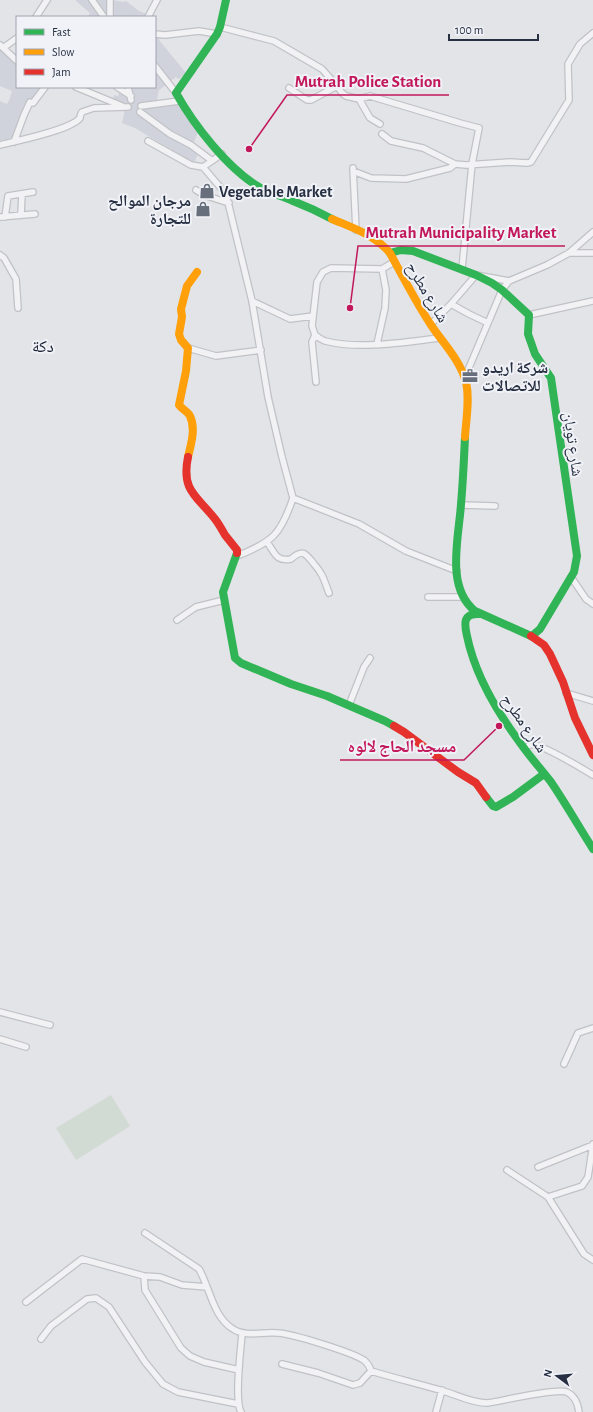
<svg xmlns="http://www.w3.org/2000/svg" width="593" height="1412" font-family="'Alegreya Sans','Noto Naskh Arabic',sans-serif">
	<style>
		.built { fill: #d0d3db }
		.green { fill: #d2dbd3 }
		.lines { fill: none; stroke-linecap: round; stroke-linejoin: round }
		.street-casing { stroke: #c0c2c6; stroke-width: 8 }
		.street { stroke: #f2f2f4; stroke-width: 5.5 }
		.fast { stroke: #30b455; stroke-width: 8 }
		.slow { stroke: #ff9f0a; stroke-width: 8 }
		.jam { stroke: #e5322d; stroke-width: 8 }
		.labels { text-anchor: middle; stroke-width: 4; stroke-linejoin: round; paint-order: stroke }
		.poi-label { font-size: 16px; font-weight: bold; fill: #273042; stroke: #f0f2f7; text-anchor: start }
		.street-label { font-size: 16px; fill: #273042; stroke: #f0f2f7 }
		.neighbourhood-label { font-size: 17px; fill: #1a2133; stroke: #f0f2f7 }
		.leader { fill: none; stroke: #c2185b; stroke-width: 1.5 }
		.callout-dot { fill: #c2185b; stroke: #f0f2f7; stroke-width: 1.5 }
		.callout-label { font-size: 17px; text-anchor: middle; font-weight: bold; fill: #c2185b; stroke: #f0f2f7; stroke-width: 4; stroke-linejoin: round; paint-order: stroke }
	</style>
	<rect width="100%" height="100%" fill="#e2e4e8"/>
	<!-- built -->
	<path class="built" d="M 76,0 L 107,0 L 109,5 L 113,0 L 123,2 L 126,1 L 139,11 L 151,16 L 88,17 L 90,13 L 76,1 Z
		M 155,35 L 160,35 L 159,40 L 186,73 L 179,79 L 176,77 L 159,90 L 157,99 L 159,102 L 176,100 L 198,132 L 192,147 L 199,152 L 194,163 L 135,128 L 122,123 L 126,105 L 113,101 L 114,95 L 118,96 L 120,90 L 115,87 L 155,87 Z
		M 0,45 L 17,61 L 17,87 L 45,87 L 30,103 L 13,142 L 0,144 L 0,101 L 7,104 L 10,98 L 12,91 L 0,86 Z"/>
	<!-- green -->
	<path class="green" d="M 111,1095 L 130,1126 L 76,1160 L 56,1128 Z"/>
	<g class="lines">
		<defs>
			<path id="street" d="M 92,0 L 104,17
				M 36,17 L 47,0
				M 110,17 L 110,0
				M 148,17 L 157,0
				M 220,27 L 274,41 L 322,69 L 337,86 L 342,93 L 346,96 L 359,99 L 370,96 L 460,123 L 479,128 L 472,164 L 462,269
				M 155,34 L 165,35 L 199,31 L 217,34
				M 0,45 L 17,61
				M 3,48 L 17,38
				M 155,66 L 176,93
				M 76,87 L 122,106
				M 117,87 L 131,96
				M 128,87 L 131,100
				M 289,88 L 307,100 L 311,100 L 337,86
				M 359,99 L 370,118 L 380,124
				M 141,106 L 179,101
				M 140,112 L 170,134 L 191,145 L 211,160
				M 382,134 L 391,141 L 423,148 L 455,164 L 466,165 L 510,162 L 527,163 L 531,162 L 569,100 L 568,64 L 580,44 L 593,33
				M 148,141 L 191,165 L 203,167
				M 14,142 L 24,115 L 30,102 L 33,103 L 45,87
				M 0,145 C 16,141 71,130 80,118 C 80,117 81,113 82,112 L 94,108 L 128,107
				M 222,154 L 203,167 L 226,194 L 252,301 L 268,397 L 282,457 L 293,498 L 359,524 L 406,551 L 457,571
				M 353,168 L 356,230
				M 353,171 L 371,178 L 406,179 L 450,168 L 455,164
				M 196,190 L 204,195 L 229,203
				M 21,214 L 22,194
				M 0,217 L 35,214
				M 5,217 L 8,196 L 33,192
				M 569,253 L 593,253
				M 0,255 L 4,258 L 16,279 L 18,308
				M 394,262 L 382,269 L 331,268 L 323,272 L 317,282 L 312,326 L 315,335 C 318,337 322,340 325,341 C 360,350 405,342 440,338
				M 252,301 L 290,319 L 313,316
				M 451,304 L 469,314 L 488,323
				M 529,315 L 593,301
				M 431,324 L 451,304 L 476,275 L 509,281
				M 315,335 L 312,342 L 316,382
				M 377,344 L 385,308 L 386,290 L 382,269
				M 188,348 L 216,356 L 261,350
				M 465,377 L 502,290 L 509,281 L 547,265 L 569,253 L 593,232
				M 461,505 L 495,506
				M 267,542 C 275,553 276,562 291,559 C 303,548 306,554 314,564 C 323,574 324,580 329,593
				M 237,556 C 273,542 281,534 293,498
				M 571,577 L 586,599 L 593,604
				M 428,597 L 463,597
				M 177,620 L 196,607 L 224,600
				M 566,693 L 593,701
				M 349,705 L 364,667 L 370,658
				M 524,748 C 527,747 530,744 533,745 C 544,745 581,768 593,775
				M 0,1012 L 50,1025
				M 0,1039 L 26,1047
				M 564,1064 L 578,1033 L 593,1028
				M 538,1167 L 593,1145
				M 507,1170 L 548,1197 L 584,1254 L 593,1260
				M 548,1197 L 582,1186 L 588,1177 L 593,1144
				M 145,1233 L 199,1269 C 210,1288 213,1317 233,1329 C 247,1338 263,1331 278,1333 C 293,1334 355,1353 365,1361 C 368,1364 370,1367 371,1371 C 394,1378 419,1384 443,1391 C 457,1395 472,1403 487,1403 C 502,1401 556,1388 567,1392 C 575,1396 578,1404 579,1412
				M 144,1276 L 145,1290 L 181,1348 L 190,1356 L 204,1362 L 239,1370
				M 26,1302 L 82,1259 L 144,1276 L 160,1277 L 182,1285 L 207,1287
				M 41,1339 L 51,1326 L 87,1299 L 96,1298 L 109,1307 L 145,1362 L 163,1384 L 178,1392 L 238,1404
				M 282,1364 L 318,1373 L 353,1385 L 360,1383 L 371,1371
				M 241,1412 C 234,1400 241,1349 242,1333
				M 436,1412 L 442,1390"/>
		</defs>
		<!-- street casing -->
		<use href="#street" class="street-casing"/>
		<!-- street -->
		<use href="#street" class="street"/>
		<!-- fast -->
		<path class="fast" d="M 226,0 L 220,27 L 217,34 L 176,93 C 194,125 227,168 259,187 C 270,193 282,196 293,201 C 306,206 319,212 332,219
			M 390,253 L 401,250 L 413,251 L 476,275 L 492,283 L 502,290 L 529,315 L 528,334 L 535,354 L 551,378 L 577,556 L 574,572 L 540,629 L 532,636
			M 465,437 C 464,459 463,482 461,504 C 459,537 445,587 475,611 L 531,636
			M 237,553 L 223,592 L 235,658 L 241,663 L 291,684 L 327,696 L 385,721 L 394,726
			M 480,614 C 463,613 464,623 467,636 C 475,675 497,712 521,744 C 530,757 541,769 551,782 C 566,804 579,827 593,849
			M 486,797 L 493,806 L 496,807 L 513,797 L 544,774"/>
		<!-- slow -->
		<path class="slow" d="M 332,219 C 353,228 375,235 390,253 C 403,277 416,302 431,325 C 443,343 460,360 466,382 C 470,399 466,420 465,437
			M 188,457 C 191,444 196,429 190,416 C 188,412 182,409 179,405 L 186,371 L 188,348 L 181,340 L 179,334 L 182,317 L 181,309 L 187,286 L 197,272"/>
		<!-- jam -->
		<path class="jam" d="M 188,457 C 181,491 197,496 215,519 C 219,524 222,530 225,535 C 229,540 233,545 237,550 L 237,553
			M 531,636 L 544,645 L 550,654 L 563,682 L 575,718 L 593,755
			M 394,726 L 404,732 L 458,772 L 476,783 L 486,797"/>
	</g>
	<!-- icons -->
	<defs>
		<symbol id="shop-bare" viewBox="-9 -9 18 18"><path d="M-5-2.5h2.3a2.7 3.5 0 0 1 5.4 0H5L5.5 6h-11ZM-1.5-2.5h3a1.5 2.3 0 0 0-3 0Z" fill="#686f7c" stroke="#f0f2f7" stroke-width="2.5" paint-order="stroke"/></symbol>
		<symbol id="office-bare" viewBox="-9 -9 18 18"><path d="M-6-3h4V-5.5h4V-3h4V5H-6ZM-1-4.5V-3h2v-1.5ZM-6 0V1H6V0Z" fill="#686f7c" stroke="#f0f2f7" stroke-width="2.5" paint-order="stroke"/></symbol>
	</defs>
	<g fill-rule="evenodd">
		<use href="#shop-bare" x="196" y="180" width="22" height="22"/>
		<use href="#shop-bare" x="192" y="198" width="22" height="22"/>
		<use href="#office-bare" x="459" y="365" width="22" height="22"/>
	</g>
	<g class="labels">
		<!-- poi labels -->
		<g class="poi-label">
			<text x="219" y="197">Vegetable Market</text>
			<text x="191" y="206" text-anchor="end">مرجان الموالح<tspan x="191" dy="18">للتجارة</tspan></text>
			<text x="482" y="373">شركة اريدو<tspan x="482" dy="18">للاتصالات</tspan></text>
		</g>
		<!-- street labels -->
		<g class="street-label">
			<text transform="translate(428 292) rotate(59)" y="6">شارع مطرح</text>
			<text transform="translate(574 444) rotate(82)" y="6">شارع تويان</text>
			<text transform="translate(525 723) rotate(55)" y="6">شارع مطرح</text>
		</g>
		<!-- neighbourhood labels -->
		<g class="neighbourhood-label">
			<text x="43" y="352">دكة</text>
		</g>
	</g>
	<!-- callouts -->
	<path class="leader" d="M249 149L287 95H449M350 308L358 246H565M499 726L464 760H340"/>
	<g class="callout-dot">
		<circle cx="249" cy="149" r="4"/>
		<circle cx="350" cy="308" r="4"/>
		<circle cx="499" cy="726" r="4"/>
	</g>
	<g class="callout-label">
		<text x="368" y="87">Mutrah Police Station</text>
		<text x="461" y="238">Mutrah Municipality Market</text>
		<text x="402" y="752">مسجد الحاج لالوه</text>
	</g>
	<!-- legend -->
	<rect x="16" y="16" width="140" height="72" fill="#f0f2f7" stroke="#a0a4af"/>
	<rect x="24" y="29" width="20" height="6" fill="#30b455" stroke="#a0a4af"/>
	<text x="52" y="36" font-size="12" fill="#273042">Fast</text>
	<rect x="24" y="49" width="20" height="6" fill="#ff9f0a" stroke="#a0a4af"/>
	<text x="52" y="56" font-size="12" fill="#273042">Slow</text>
	<rect x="24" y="69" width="20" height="6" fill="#e5322d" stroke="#a0a4af"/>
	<text x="52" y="76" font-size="12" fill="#273042">Jam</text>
	<!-- north arrow -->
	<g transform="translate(557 1376) rotate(286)" stroke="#f0f2f7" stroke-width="3" paint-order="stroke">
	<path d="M0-3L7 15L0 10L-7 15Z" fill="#273042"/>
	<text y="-6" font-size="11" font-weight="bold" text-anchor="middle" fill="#273042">N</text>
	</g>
	<!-- scale -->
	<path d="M449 34v6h89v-6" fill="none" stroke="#273042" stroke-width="2"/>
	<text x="455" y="34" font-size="12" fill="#273042" stroke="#f0f2f7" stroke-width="3" paint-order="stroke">100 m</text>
</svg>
